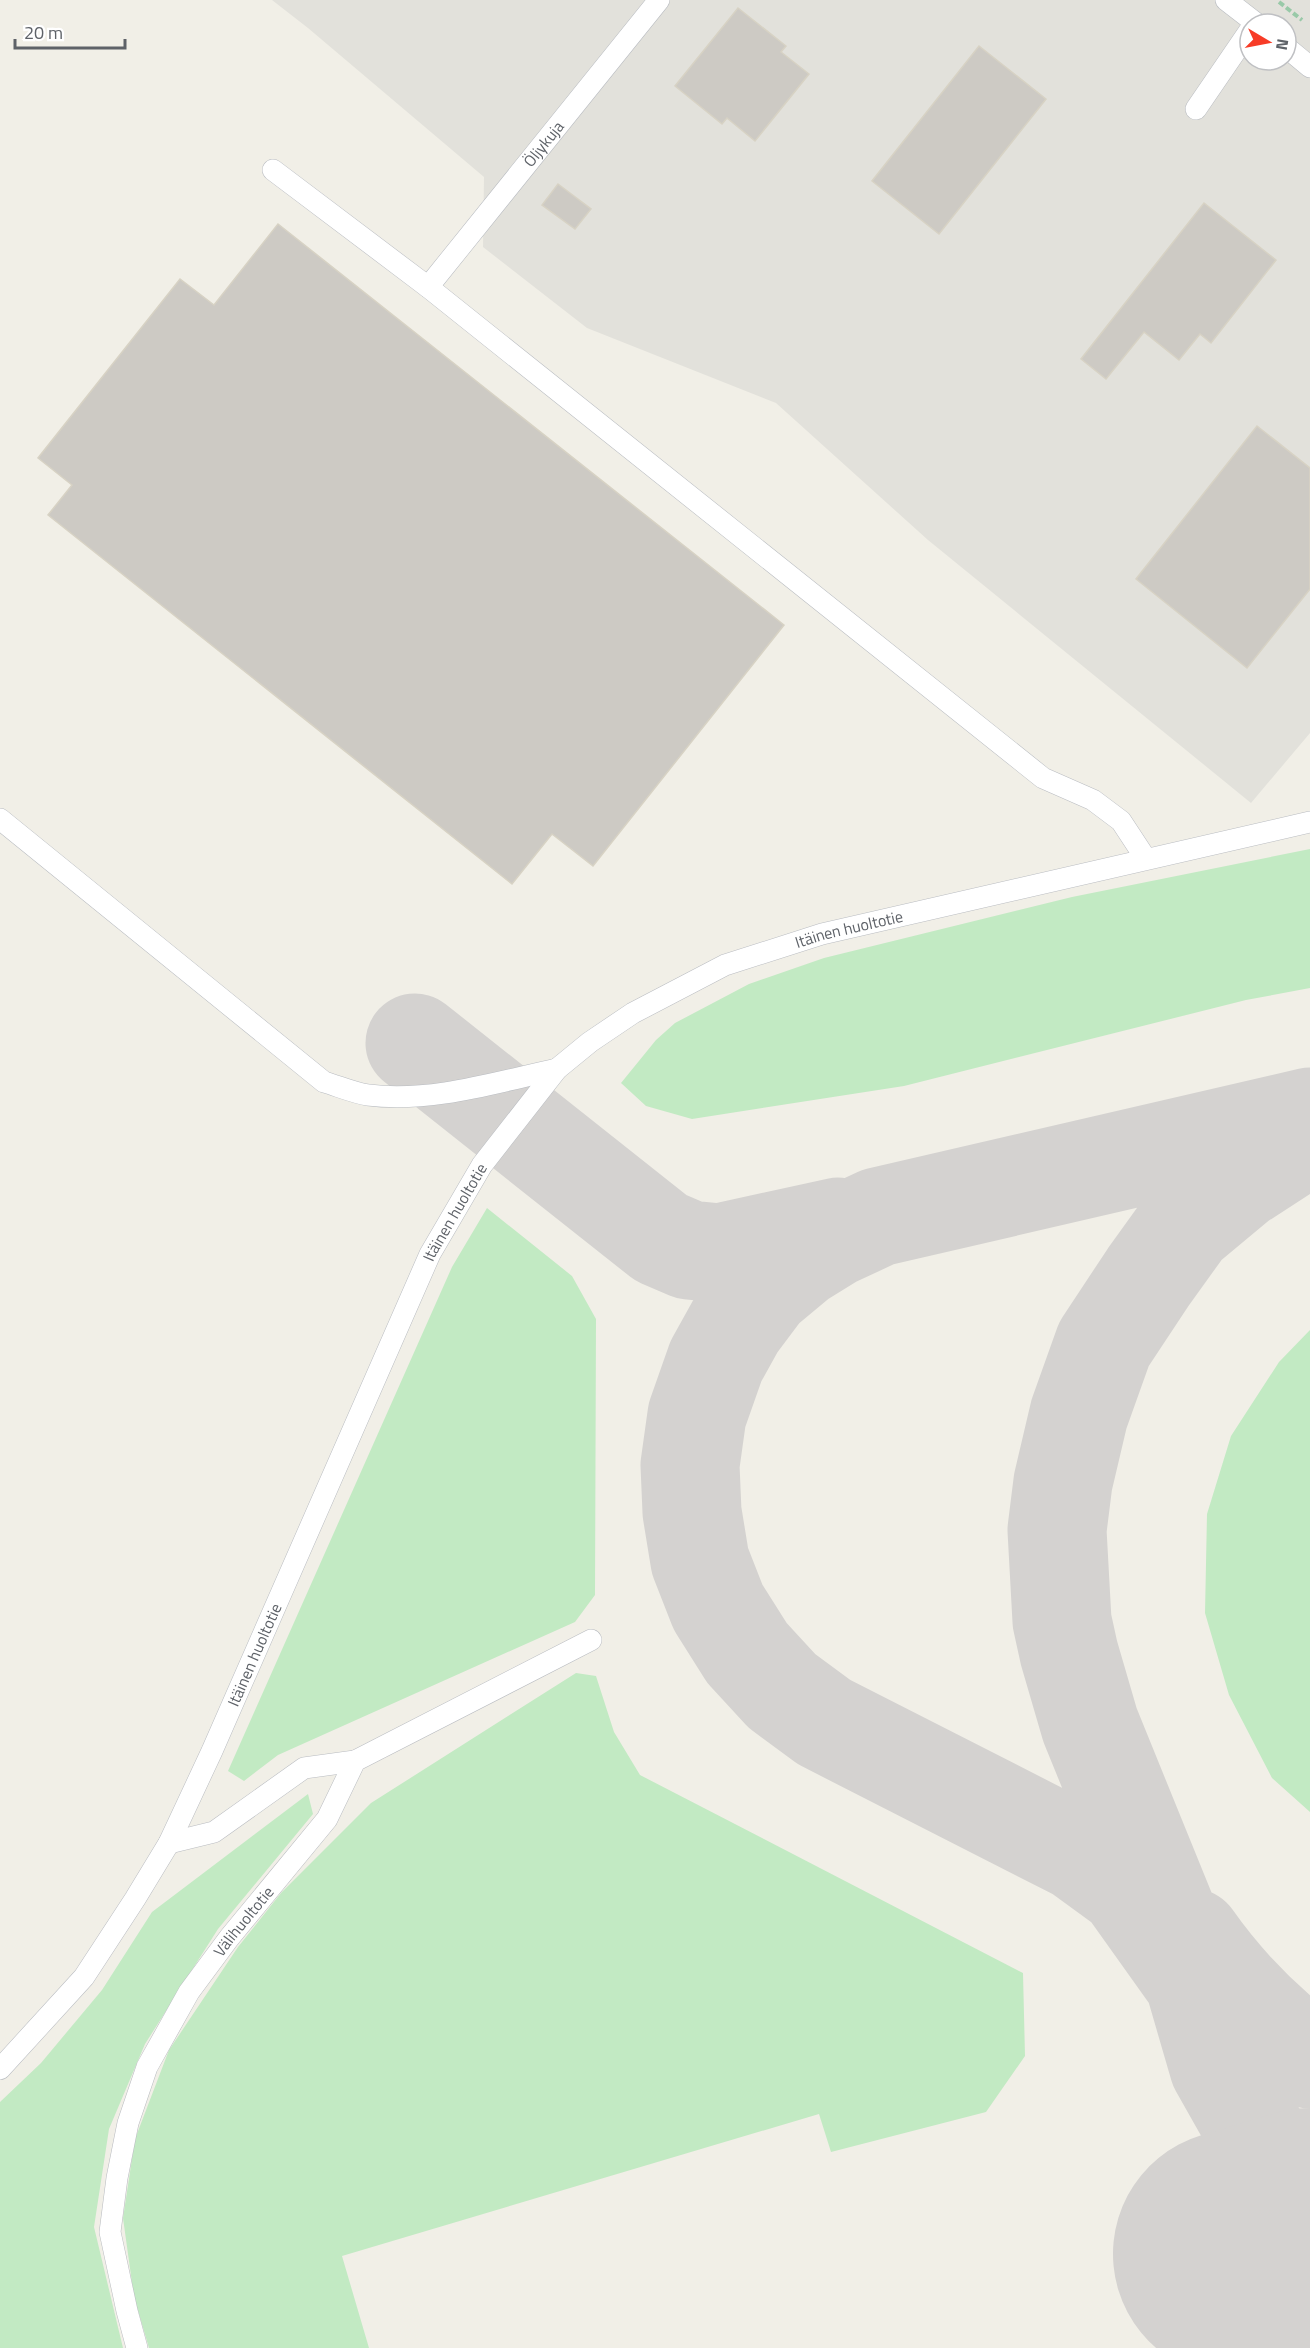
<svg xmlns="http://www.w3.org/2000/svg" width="1310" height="2348" font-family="'Titillium Web',sans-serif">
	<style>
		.industrial { fill: #e2e1db; fill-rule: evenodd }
		.green { fill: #c2eac3 }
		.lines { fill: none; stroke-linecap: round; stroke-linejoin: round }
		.taxiway { stroke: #d4d2d0; stroke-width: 99 }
		.runway { stroke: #d4d2d0; stroke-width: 248 }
		.building { fill: #cdcac4; stroke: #d7d2c4; stroke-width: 1.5 }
		.service-casing { stroke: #b9bcc1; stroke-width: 22 }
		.path { stroke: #99c9a8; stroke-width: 4; stroke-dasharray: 6 3; stroke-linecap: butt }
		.service { stroke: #fff; stroke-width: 21 }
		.labels { text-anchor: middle; stroke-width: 6; stroke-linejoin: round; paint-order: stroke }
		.street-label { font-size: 16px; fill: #5e6268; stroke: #fff }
	</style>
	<rect width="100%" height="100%" fill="#f1efe7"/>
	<!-- industrial -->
	<path class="industrial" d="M 272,0 L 1310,0 L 1310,733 L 1251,803 L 928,540 L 776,403 L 587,328 L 483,247 L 484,177 L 308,28 ZM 1250,24 L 1286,24 L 1286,60 L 1250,60 Z"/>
	<!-- green -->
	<path class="green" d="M 1310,849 L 1310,988 L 1246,1000 L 904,1086 L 692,1119 L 646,1106 L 621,1083 L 656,1040 L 675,1023 L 749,984 L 824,958 L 1072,897 Z
		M 487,1208 L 572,1276 L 596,1319 L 595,1595 L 575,1622 L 278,1755 L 244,1781 L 228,1771 L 452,1267 Z
		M 1310,1330 L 1310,1812 L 1272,1778 L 1229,1695 L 1205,1613 L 1207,1514 L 1231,1436 L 1279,1362 Z
		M 576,1673 L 596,1676 L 614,1732 L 640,1775 L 1023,1973 L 1025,2056 L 986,2112 L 831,2152 L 819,2114 L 342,2256 L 369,2348 L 149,2348 L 134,2297 L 123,2218 L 135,2139 L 169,2050 L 238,1947 L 281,1893 L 371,1803 Z
		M 308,1794 L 313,1814 L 218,1929 L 145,2044 L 109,2129 L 94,2227 L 123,2348 L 0,2348 L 0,2102 L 41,2063 L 102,1990 L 152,1912 Z"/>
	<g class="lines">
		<!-- taxiway -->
		<path class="taxiway" d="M 415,1043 L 661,1238 L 689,1250 L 719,1253 L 838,1227
			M 1310,1135 L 1239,1181 L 1185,1226 L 1149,1276 L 1104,1344 L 1079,1414 L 1063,1482 L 1057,1530 L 1062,1621 L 1069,1653 L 1090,1725 L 1194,1981 L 1219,2067 L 1310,2228
			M 1192,1938 C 1225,1985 1265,2025 1310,2059
			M 1194,1981 L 1127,1887 L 1079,1852 L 824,1722 L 782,1691 L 747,1653 L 718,1607 L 700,1561 L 692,1512 L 690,1465 L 697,1415 L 716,1361 L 736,1325 L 763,1289 L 799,1259 L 833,1238 L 878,1217 L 1310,1117"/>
		<!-- runway -->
		<path class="runway" d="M 1237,2254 L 1310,2232"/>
	</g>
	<!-- building -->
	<path class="building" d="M 738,8 L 786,46 L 781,52 L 809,74 L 755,141 L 727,118 L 722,124 L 675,86 Z
		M 979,46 L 1046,99 L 939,234 L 872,181 Z
		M 558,184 L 591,209 L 575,229 L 542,205 Z
		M 1204,203 L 1276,260 L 1211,343 L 1200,334 L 1179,360 L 1144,332 L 1106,379 L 1081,359 Z
		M 278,224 L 784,625 L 593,866 L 552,834 L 512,884 L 48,515 L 72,485 L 38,458 L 180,279 L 214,305 Z
		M 1257,426 L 1310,468 L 1310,589 L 1247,668 L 1136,579 Z"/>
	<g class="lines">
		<defs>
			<g id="service">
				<path d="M 1226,0 L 1257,24"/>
				<path d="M 1286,47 L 1310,67"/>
				<path d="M 1196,109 L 1250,30"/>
				<path d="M 273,170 L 428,287 L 1043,778 L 1093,800 L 1121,821 L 1146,859"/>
				<path id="s1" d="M 428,287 L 659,0"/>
				<path d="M 0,819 L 324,1082 C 338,1086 354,1093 368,1095 C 431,1103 497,1082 557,1069"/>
				<path d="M 169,1843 L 214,1832 L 304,1768 L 355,1761"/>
				<path id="s2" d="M 0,2069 L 84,1977 L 135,1899 L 169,1843 L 212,1751 L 430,1254 L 482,1165 L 557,1069 L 590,1042 L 633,1013 L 725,965 L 822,934 L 1310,822"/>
				<path id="s3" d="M 137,2348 L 127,2311 L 110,2232 L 117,2178 L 128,2123 L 147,2067 L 189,1992 L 229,1938 L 327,1819 L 355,1761 L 591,1640"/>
			</g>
		</defs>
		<!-- service casing -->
		<use href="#service" class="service-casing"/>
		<!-- path -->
		<path class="path" d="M 1279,2 L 1302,20"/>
		<!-- service -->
		<use href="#service" class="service"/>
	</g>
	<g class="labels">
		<!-- street labels -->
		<g class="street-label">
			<text dy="6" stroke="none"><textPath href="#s1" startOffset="184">Öljykuja</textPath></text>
			<text dy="6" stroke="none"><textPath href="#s2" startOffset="1480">Itäinen huoltotie</textPath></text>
			<text dy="6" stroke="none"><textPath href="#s2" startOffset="976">Itäinen huoltotie</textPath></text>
			<text dy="6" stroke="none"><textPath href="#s2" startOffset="490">Itäinen huoltotie</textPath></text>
			<text dy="6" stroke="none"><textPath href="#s3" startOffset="464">Välihuoltotie</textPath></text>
		</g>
	</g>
	<!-- north arrow -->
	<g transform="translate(1268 42) rotate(100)"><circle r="28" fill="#ffffff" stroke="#bfc0c3" stroke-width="1.5"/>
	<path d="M0-4.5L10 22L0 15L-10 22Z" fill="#f73c27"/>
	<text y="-9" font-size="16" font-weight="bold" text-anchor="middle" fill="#5e6268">N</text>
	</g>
	<!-- scale -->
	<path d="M15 39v9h110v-9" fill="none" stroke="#5e6268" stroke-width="3"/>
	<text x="24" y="39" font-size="18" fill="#5e6268" stroke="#ffffff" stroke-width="4.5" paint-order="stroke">20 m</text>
</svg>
